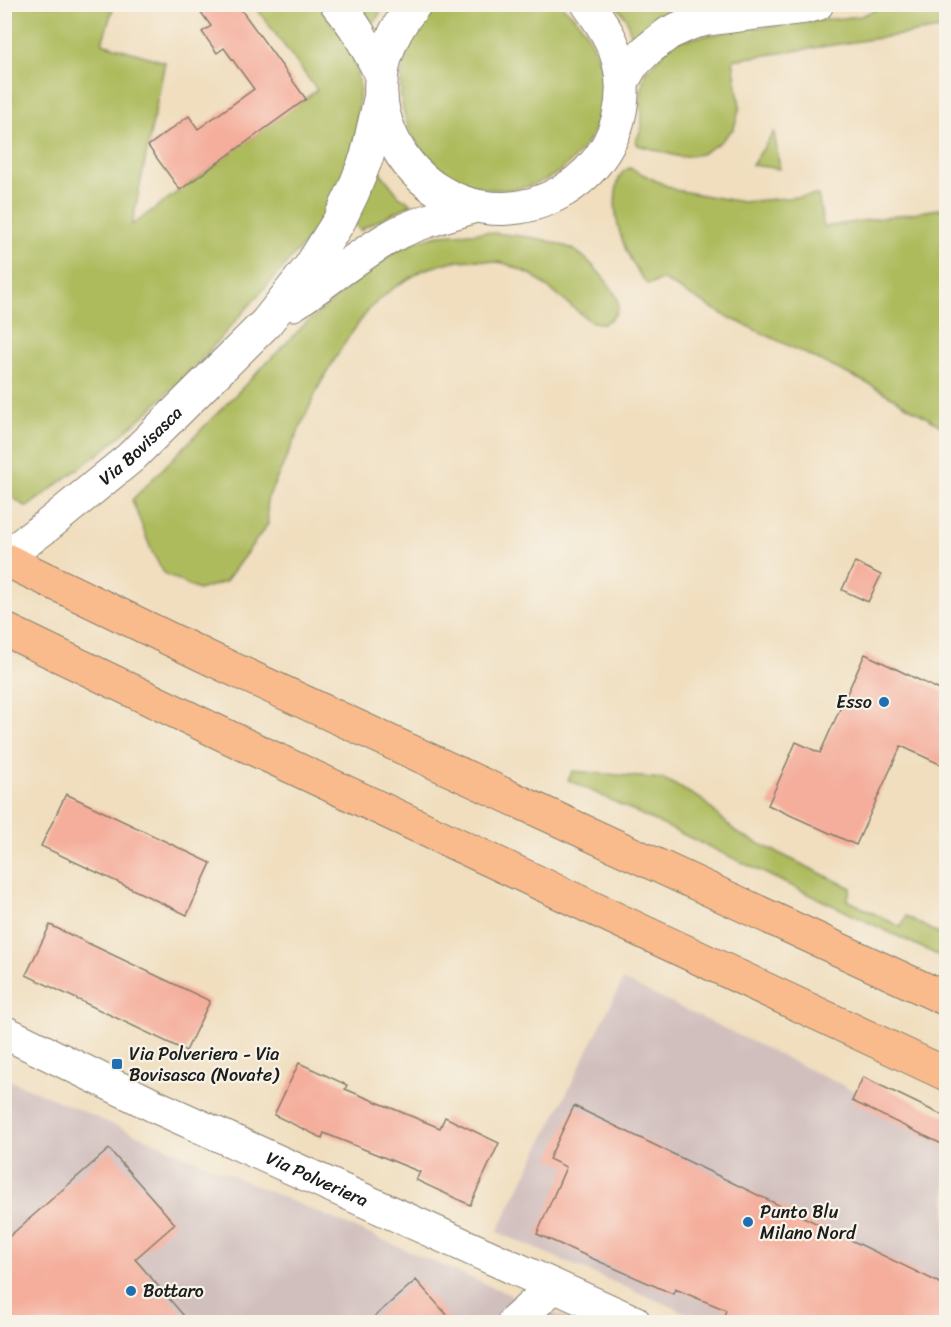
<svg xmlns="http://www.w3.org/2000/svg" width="951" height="1327" font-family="Sriracha,sans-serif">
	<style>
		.industrial { fill: #d1bfbe }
		.green { fill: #aebb5d; stroke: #656c3c; stroke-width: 1.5 }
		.building { fill: #f5ae9c }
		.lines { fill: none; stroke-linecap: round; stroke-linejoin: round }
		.minor-casing { stroke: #867d6d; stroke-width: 35 }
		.highway-casing { stroke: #867d6d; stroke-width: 35 }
		.minor { stroke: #fff; stroke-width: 33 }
		.highway { stroke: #fabb8c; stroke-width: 33 }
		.poi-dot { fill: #1f6fb2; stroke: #f7f3e8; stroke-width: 2 }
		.labels { text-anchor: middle; stroke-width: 4.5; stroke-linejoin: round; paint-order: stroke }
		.street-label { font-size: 18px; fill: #1c1c1c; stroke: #f7f3e8 }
		.poi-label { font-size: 18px; fill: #1c1c1c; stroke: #f7f3e8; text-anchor: start }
	</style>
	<rect width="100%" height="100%" fill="#f7f3e8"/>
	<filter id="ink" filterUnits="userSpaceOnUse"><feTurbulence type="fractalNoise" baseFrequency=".0167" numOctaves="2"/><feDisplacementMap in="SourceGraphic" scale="12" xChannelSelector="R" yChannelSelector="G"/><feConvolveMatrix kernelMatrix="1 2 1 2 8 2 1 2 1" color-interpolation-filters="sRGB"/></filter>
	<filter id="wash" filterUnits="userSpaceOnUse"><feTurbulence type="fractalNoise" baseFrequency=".008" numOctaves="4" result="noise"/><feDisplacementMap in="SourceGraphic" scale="24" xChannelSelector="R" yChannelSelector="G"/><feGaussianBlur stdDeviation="1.35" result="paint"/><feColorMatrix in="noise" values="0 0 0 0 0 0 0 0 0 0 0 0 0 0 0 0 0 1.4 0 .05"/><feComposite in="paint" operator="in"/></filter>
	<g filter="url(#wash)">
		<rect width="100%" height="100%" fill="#f0debe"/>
		<!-- industrial -->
		<path class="industrial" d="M 623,980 L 946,1135 L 946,1322 L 707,1322 L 497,1232 Z
			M 5,1078 L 574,1322 L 5,1322 Z"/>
		<!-- green -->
		<path class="green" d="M 559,4 C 589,25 607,63 603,100 C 599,126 586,149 566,166 C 552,179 532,187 513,189 C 408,199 359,66 444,5 Z
			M 620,4 L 670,7 L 670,12 L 636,37 L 631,35 L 626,18 L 618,8 Z
			M 5,5 L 114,5 L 102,43 L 165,62 L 132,225 L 317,90 L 254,5 L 319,5 L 322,7 L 352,52 L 360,86 L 356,135 L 348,169 L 328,213 L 304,244 L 201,360 L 149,411 L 105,449 L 27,507 L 20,503 L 5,491 Z
			M 359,5 L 384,5 L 376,20 L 373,22 L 370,20 Z
			M 886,5 L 946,5 L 946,28 L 733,60 L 740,107 L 734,128 L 719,143 L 701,154 L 680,157 L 638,145 L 636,141 L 642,127 L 642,114 L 640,99 L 645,72 L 675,41 L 744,29 L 861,16 Z
			M 774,132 L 780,169 L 752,165 Z
			M 373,163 L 399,196 L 412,204 L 365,227 L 361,231 L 348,218 Z
			M 630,168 L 675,190 L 742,202 L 818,195 L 824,227 L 946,208 L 946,429 L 873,386 L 724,315 L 662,279 L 654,283 L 647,284 C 626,259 610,219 617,186 C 619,177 621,171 630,168 Z
			M 487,232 C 508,235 531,236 552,242 C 559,244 568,247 574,250 C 586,257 622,293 618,308 C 616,316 610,320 603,324 L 590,321 L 532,275 L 504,263 L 480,260 L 453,261 L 423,270 L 392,289 L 370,308 L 345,342 L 320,384 L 267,500 L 268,524 L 225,582 L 198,590 L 164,573 L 152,552 L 132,500 L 305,324 L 376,265 L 400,249 L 416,241 L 439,235 Z
			M 573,771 L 664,779 L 701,799 L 737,833 L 851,888 L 847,900 L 901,927 L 906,916 L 946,938 L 946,959 L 568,780 Z"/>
		<g id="blocks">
			<!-- building -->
			<path class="building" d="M 195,4 L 237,4 L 306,99 L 180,190 L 148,146 L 189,116 L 198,129 L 254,89 L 224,48 L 217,53 L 202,32 L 211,26 Z
				M 855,562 L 881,575 L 868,602 L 842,590 Z
				M 865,654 L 946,693 L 946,767 L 901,746 L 856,845 L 768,805 L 796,742 L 820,753 Z
				M 66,794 L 211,863 L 187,915 L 41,846 Z
				M 50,925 L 210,1001 L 186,1051 L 26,975 Z
				M 299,1063 L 347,1085 L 345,1089 L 440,1128 L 445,1117 L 499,1143 L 470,1205 L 416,1180 L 420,1172 L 324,1133 L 322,1138 L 274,1115 Z
				M 863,1077 L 946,1117 L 946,1146 L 852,1101 Z
				M 574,1106 L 946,1286 L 946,1323 L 739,1323 L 724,1316 L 726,1310 L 675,1289 L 673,1294 L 537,1234 L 566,1167 L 549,1159 Z
				M 109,1149 L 175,1224 L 135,1259 L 190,1323 L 4,1323 L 4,1241 Z
				M 416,1280 L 454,1323 L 367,1323 Z"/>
		</g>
	</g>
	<g filter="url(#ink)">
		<use href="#blocks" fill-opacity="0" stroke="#867d6d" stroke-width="1.5"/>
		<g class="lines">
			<defs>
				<g id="minor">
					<path d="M 337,4 C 356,25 368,49 381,74"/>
					<path d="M 415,4 C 387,37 372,79 386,122 C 396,152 414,176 441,192 C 522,240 627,177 622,82 C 620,51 606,29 588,4"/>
					<path d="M 622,82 L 632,65 L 647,50 L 669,33 L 691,23 L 707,19 L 805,7 L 817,4"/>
					<path d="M 293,304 C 326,282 357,256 392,236 C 418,222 447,215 475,206"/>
					<path id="s1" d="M 4,558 L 48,525 L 130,458 L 266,323 L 310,267 L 339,221 L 353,192 L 367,156 L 381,95"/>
					<path id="s2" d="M 4,1032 L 157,1107 L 634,1322"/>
					<path d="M 514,1322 L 553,1287"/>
				</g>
				<path id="highway" d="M 4,559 L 209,658 L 946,999
					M 4,629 L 241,743 L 946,1074"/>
			</defs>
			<!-- minor casing -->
			<use href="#minor" class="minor-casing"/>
			<!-- highway casing -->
			<use href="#highway" class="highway-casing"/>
			<!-- minor -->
			<use href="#minor" class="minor"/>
			<!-- highway -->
			<use href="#highway" class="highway"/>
		</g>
	</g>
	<!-- markers -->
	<g class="poi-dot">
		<circle cx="884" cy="702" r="6"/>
		<rect x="111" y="1058" width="12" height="12" rx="3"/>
		<circle cx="748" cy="1222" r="6"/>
		<circle cx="131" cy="1291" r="6"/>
	</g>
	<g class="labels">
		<!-- street labels -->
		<g class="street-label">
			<text dy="6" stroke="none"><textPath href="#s1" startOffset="177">Via Bovisasca</textPath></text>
			<text dy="6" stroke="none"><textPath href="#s2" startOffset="346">Via Polveriera</textPath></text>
		</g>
		<!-- poi labels -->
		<g class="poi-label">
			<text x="872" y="708" text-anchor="end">Esso</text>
			<text x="129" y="1060">Via Polveriera - Via<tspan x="129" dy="21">Bovisasca (Novate)</tspan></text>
			<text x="760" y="1218">Punto Blu<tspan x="760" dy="21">Milano Nord</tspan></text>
			<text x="143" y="1297">Bottaro</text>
		</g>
	</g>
	<!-- margin -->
	<rect width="951" height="1327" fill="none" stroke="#f7f3e8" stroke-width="24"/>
</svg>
